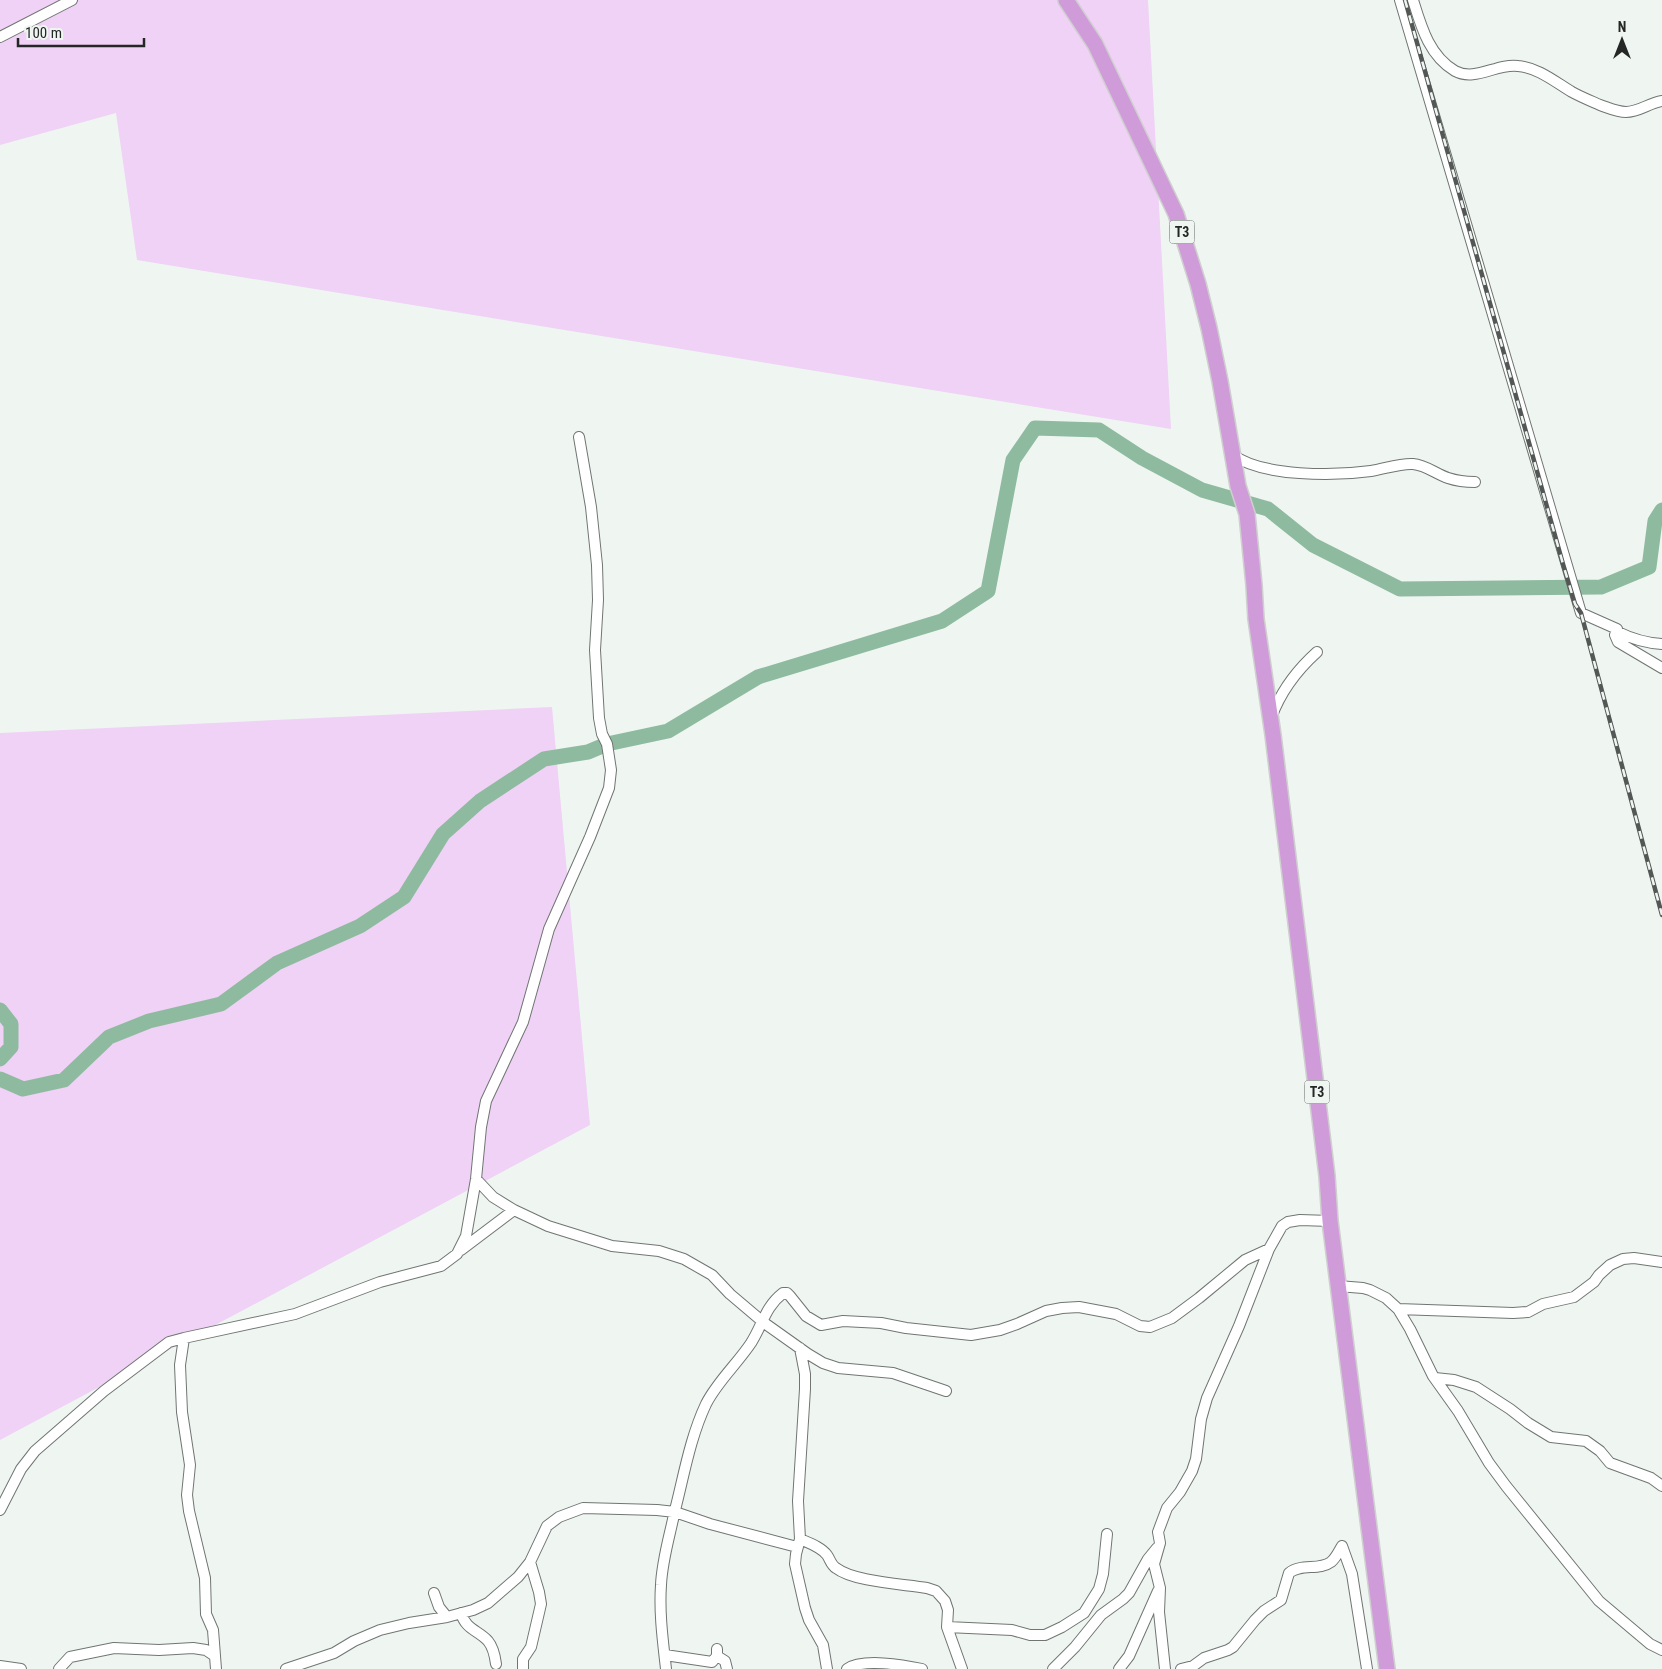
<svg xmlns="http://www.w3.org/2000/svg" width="1662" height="1669" font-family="'Roboto Condensed',sans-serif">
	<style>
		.green { fill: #efd2f5 }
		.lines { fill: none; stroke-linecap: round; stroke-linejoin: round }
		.river { stroke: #8ebb9f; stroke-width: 15 }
		.minor-casing { stroke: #707572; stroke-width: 12 }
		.highway-casing { stroke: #cfcfcf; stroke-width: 18 }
		.minor { stroke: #fff; stroke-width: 10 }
		.highway { stroke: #cf9cd9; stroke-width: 15 }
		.rail-casing { stroke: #535755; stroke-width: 4.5 }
		.rail { stroke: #eff6f1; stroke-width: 2.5; stroke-dasharray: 8; stroke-linecap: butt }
		.labels { text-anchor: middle; stroke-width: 5; stroke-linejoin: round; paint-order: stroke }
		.shield { fill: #eff6f1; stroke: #626563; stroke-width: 1 }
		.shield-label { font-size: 14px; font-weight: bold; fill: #252726 }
	</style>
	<rect width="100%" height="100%" fill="#eff6f1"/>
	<!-- green -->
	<path class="green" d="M 0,0 L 1148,0 L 1171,429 L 137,260 L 116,113 L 0,145 Z
		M 552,707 L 590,1125 L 0,1440 L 0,733 Z"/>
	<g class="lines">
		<!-- river -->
		<path class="river" d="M 0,1010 L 11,1024 L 11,1047 L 0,1059
			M 0,1079 L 23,1089 L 64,1080 L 109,1037 L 149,1021 L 221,1004 L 277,963 L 360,926 L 404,897 L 443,834 L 480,801 L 544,759 L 588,752 L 607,744 L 668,731 L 758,677 L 942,621 L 988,591 L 1013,460 L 1035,428 L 1099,430 L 1142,458 L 1202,490 L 1268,509 L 1313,545 L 1400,589 L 1601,587 L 1649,567 L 1655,521 L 1662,510"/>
		<defs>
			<path id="minor" d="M 1400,0 L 1581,613 L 1617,629 L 1618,632 C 1632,639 1646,643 1662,644
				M 1413,0 C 1421,26 1429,56 1455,71 C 1475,82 1497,63 1518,66 C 1539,68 1555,82 1572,92 C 1581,97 1591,101 1600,105 C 1609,108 1617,112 1626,112 C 1639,112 1649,103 1662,101
				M 0,37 L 72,0
				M 1233,455 C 1263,477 1335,476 1371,471 C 1384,469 1401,463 1413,464 C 1426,465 1436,474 1448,478 C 1457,481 1466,482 1475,482
				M 1617,629 L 1615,635 L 1618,642 L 1662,668
				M 1271,718 C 1280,693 1297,670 1317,652
				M 476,1179 L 493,1197 L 514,1210 L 548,1226 L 612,1246 L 659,1251 L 684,1259 L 712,1275 L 730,1294 L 763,1322 L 808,1354 L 823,1363 L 838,1368 L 893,1373 L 946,1391
				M 461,1250 L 514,1210
				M 1338,1286 L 1363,1288 L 1370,1290 L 1386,1298 L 1398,1309 L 1410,1329 L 1433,1376 L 1458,1411 L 1489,1463 L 1506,1486 L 1599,1601 L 1650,1644 L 1662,1650
				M 1398,1309 L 1513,1313 L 1528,1312 L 1543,1304 L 1574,1297 L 1594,1282 L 1599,1275 L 1610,1265 L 1623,1259 L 1634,1258 L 1662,1262
				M 184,1338 L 180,1365 L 182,1412 L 190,1465 L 187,1495 L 189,1511 L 205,1578 L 206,1614 L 213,1630 L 216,1669
				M 800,1348 L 805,1374 L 805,1389 L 798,1501 L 800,1539 L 796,1554 L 795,1564 L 805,1608 L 809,1620 L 823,1645 L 827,1669
				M 1435,1378 L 1454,1380 L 1476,1387 L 1510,1409 L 1528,1423 L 1551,1437 L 1586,1441 L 1600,1451 L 1610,1463 L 1651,1478 L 1662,1486
				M 0,1510 L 21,1469 L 35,1451 L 104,1391 L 169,1342 L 184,1338 L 295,1314 L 380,1282 L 441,1266 L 457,1254 L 466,1236 L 476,1179 L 481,1127 L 486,1101 L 523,1022 L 549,929 L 590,837 L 609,788 L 611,770 L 607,744 L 602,734 L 599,718 L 595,650 L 598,600 L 597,565 L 591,507 L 579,437
				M 800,1539 C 809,1543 821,1547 827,1555 C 830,1559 831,1565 836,1568 C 854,1582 904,1584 927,1588 L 936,1591 L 945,1601 L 948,1610 L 947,1627 L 962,1669
				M 1342,1546 L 1352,1574 L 1367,1669
				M 434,1593 L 439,1607 L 447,1617
				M 461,1613 C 466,1630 478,1630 488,1641 C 493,1647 495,1656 496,1664
				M 947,1627 L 1012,1630 L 1030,1635 L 1045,1635 L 1062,1627 L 1084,1613 L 1099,1589 L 1103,1574 L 1107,1534
				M 665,1655 L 712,1662 L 717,1656 L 717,1649
				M 717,1656 L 725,1661 L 727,1669
				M 0,1666 L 21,1669
				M 59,1669 L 70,1657 L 114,1648 L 159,1650 L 193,1648 L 206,1650 L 215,1656
				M 286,1669 L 334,1653 L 354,1641 L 380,1630 L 409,1623 L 447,1617 L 473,1610 L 488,1603 L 518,1577 L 530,1562 L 547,1526 L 559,1517 L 583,1508 L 657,1510 L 675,1512 L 710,1524 L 797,1547
				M 523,1669 L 523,1659 L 531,1647 L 541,1604 L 539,1592 L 530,1562
				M 666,1669 C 663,1642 659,1613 661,1585 C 662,1560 670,1535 675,1510 C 684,1475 690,1438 706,1404 C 717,1382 737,1364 751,1343 C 763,1324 765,1307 783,1293 L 787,1293 L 790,1296 L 806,1316 L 821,1325 L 843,1321 L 881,1323 L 906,1328 L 971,1335 L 1000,1330 L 1017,1324 L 1046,1311 L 1062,1308 L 1079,1307 L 1116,1314 L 1140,1326 L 1150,1327 L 1172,1318 L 1199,1298 L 1245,1260 L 1269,1249
				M 847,1669 C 862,1658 904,1665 922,1669
				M 1053,1669 L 1075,1647 L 1101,1615 L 1123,1599 L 1129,1593 L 1148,1559 L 1157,1548
				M 1119,1669 L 1129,1656 L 1158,1591
				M 1165,1669 L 1159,1612 L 1160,1588 L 1154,1564 L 1160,1543 L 1158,1532 L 1167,1508 L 1180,1492 L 1192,1471 L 1196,1459 L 1201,1419 L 1207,1398 L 1239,1326 L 1269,1249 L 1282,1226 L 1288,1222 L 1300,1220 L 1330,1221
				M 1181,1669 L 1193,1666 L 1204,1658 L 1228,1650 L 1233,1647 L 1255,1620 L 1264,1611 L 1281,1600 L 1289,1573 C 1301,1563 1319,1571 1331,1562 C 1336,1558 1339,1551 1342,1546"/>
			<path id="highway" d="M 1066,0 L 1095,44 L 1176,214 L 1198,284 L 1209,328 L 1220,381 L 1238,486 L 1247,514 L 1254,585 L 1256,619 L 1273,735 L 1327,1176 L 1330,1221 L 1387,1669"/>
		</defs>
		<!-- minor casing -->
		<use href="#minor" class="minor-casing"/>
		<!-- highway casing -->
		<use href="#highway" class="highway-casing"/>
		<!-- minor -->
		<use href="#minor" class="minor"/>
		<!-- highway -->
		<use href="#highway" class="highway"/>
		<defs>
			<path id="rail" d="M 1405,0 L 1563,564 L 1575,604 L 1581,613 L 1662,915"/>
		</defs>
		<!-- rail casing -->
		<use href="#rail" class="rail-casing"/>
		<!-- rail -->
		<use href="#rail" class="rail"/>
	</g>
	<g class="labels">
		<!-- shield labels -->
		<g class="shield">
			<rect x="1169.5" y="220.5" width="25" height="23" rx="4"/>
			<rect x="1304.5" y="1080.5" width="25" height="23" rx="4"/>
		</g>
		<g class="shield-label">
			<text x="1182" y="237">T3</text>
			<text x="1317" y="1097">T3</text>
		</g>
	</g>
	<!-- north arrow -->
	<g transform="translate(1622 40)" stroke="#eff6f1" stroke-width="4" paint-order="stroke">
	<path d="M0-4L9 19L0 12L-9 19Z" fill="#252726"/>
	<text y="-8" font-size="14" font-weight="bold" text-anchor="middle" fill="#252726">N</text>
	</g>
	<!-- scale -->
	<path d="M18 38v8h126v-8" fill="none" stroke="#252726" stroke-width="2.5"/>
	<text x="25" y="38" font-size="15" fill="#252726" stroke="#eff6f1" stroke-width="4" paint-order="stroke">100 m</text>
</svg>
